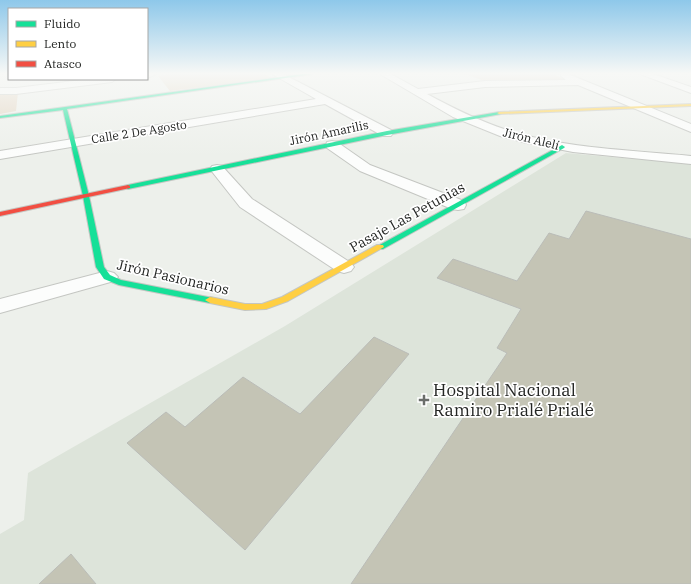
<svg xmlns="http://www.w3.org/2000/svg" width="691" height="584" font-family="'IBM Plex Serif',serif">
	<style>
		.built { fill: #dde4da }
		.green { fill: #e3d5c2 }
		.building { fill: #c4c4b5; stroke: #babcb8 }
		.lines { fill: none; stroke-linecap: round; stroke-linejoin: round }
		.street-casing { stroke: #c4c6c2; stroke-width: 2 }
		.fast-casing { stroke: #c4c6c2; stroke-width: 2 }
		.slow-casing { stroke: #c4c6c2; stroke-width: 2 }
		.jam-casing { stroke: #c4c6c2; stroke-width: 2 }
		.street { fill: #fcfdfc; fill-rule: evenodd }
		.fast { fill: #16e098; fill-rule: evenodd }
		.slow { fill: #ffcf43; fill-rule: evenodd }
		.jam { fill: #f24e42; fill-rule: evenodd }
		.poi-dot { fill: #6a6d6a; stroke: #fff; stroke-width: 1.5 }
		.labels { text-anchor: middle; stroke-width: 3.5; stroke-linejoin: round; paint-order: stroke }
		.far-street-label { font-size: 12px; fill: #242624; stroke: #fff }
		.street-label { font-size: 14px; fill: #242624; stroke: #fff }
		.near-poi-label { font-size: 17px; fill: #242624; stroke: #fff; text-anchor: start }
	</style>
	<rect width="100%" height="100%" fill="#edf0eb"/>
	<!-- built -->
	<path class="built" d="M 566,153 L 691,164 L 691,584 L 0,584 L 0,534 L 24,520 L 28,473 L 285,326 Z"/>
	<!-- green -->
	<path class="green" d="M 171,74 L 265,74 L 271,78 L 170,91 L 158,76 Z
		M 465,74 L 553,74 L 569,81 L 487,82 Z
		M 18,92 L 16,111 L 0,114 L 0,94 Z"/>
	<!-- building -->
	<path class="building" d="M 586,211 L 691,239 L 691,584 L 351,584 L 507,353 L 497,348 L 521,309 L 437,278 L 453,259 L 517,281 L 549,233 L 569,239 Z
		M 374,337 L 409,354 L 245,550 L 127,443 L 166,412 L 185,427 L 243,377 L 300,414 Z
		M 71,554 L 96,584 L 39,584 Z"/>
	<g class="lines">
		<defs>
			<path id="street" d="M 147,74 L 156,74 L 147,78 Z
				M 272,74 L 283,74 L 391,130 L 393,133 L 391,136 L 383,136 L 325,104 L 0,159 L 0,151 L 316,99 Z
				M 380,74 L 391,74 L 418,89 L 485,81 L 566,80 L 561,76 L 562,74 L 568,74 L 691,124 L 691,132 L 578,85 L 485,87 L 427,94 C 453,108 479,121 507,130 C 566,149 630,150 691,156 L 691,164 L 573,152 L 527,143 L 500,136 L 453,117 Z
				M 640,74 L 653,74 L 691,87 L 691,93 Z
				M 90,79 L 116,79 L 112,82 L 16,94 L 0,94 L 0,88 L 16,88 Z
				M 332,141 L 337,142 L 370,165 L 464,201 L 466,205 L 464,209 L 458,210 L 452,209 L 360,171 L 327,148 L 326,145 L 327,142 Z
				M 217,165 L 222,166 L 252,199 L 351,263 L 354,267 L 351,271 L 344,273 L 337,271 L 240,207 L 210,169 L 212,166 Z
				M 107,271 L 114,273 L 118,277 L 114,281 L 0,313 L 0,299 Z"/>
			<path id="fast" d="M 302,74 L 313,74 L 67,109 L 89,196 L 104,267 L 110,275 L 121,280 L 213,298 L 215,300 L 210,303 L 119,285 L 104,279 L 96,267 L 83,196 L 63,110 L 0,118 L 0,116 Z
				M 499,112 L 501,114 L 387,135 L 128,189 L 125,187 L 128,185 L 387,131 Z
				M 562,145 L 565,147 L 564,148 L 383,249 L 377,249 L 376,247 Z"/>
			<path id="slow" d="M 691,104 L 691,106 L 499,114 L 497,113 L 499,112 Z
				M 377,245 L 383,245 L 384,247 L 288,301 L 266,309 L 245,310 L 210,303 L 205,300 L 210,297 L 245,304 L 262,304 L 282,297 Z"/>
			<path id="jam" d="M 128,185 L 130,186 L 130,188 L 0,216 L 0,212 Z"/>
		</defs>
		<!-- street casing -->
		<use href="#street" class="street-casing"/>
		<!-- fast casing -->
		<use href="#fast" class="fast-casing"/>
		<!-- slow casing -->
		<use href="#slow" class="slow-casing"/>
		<!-- jam casing -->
		<use href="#jam" class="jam-casing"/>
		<!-- street -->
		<use href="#street" class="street"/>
		<!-- fast -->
		<use href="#fast" class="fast"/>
		<!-- slow -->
		<use href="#slow" class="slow"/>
		<!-- jam -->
		<use href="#jam" class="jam"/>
	</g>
	<!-- sky -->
	<linearGradient id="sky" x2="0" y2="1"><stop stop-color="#8ec8ea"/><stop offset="0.47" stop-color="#f7f8f6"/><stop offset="1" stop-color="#f7f8f6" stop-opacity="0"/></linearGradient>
	<rect width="691" height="156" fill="url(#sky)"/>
	<!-- markers -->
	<path class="poi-dot" d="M422 394h4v4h4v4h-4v4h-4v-4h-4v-4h4z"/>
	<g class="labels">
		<!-- far-street labels -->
		<g class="far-street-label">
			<text transform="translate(139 132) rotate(-9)" y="4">Calle 2 De Agosto</text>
			<text transform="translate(329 133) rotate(-12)" y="4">Jirón Amarilis</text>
			<text transform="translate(531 139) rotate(14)" y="4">Jirón Alelí</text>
		</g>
		<!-- street labels -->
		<g class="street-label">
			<text transform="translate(407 217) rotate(-29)" y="5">Pasaje Las Petunias</text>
			<text transform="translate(173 277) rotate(13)" y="5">Jirón Pasionarios</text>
		</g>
		<!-- near-poi labels -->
		<g class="near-poi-label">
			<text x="433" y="396">Hospital Nacional<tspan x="433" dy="20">Ramiro Prialé Prialé</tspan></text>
		</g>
	</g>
	<!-- legend -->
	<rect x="8" y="8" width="140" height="72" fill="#ffffff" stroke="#a7a8a7"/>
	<rect x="16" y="21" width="20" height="6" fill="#16e098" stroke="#a7a8a7"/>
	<text x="44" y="28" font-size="12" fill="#242624">Fluido</text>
	<rect x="16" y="41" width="20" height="6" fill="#ffcf43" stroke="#a7a8a7"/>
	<text x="44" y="48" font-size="12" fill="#242624">Lento</text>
	<rect x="16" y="61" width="20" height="6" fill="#f24e42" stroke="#a7a8a7"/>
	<text x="44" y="68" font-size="12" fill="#242624">Atasco</text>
</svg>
